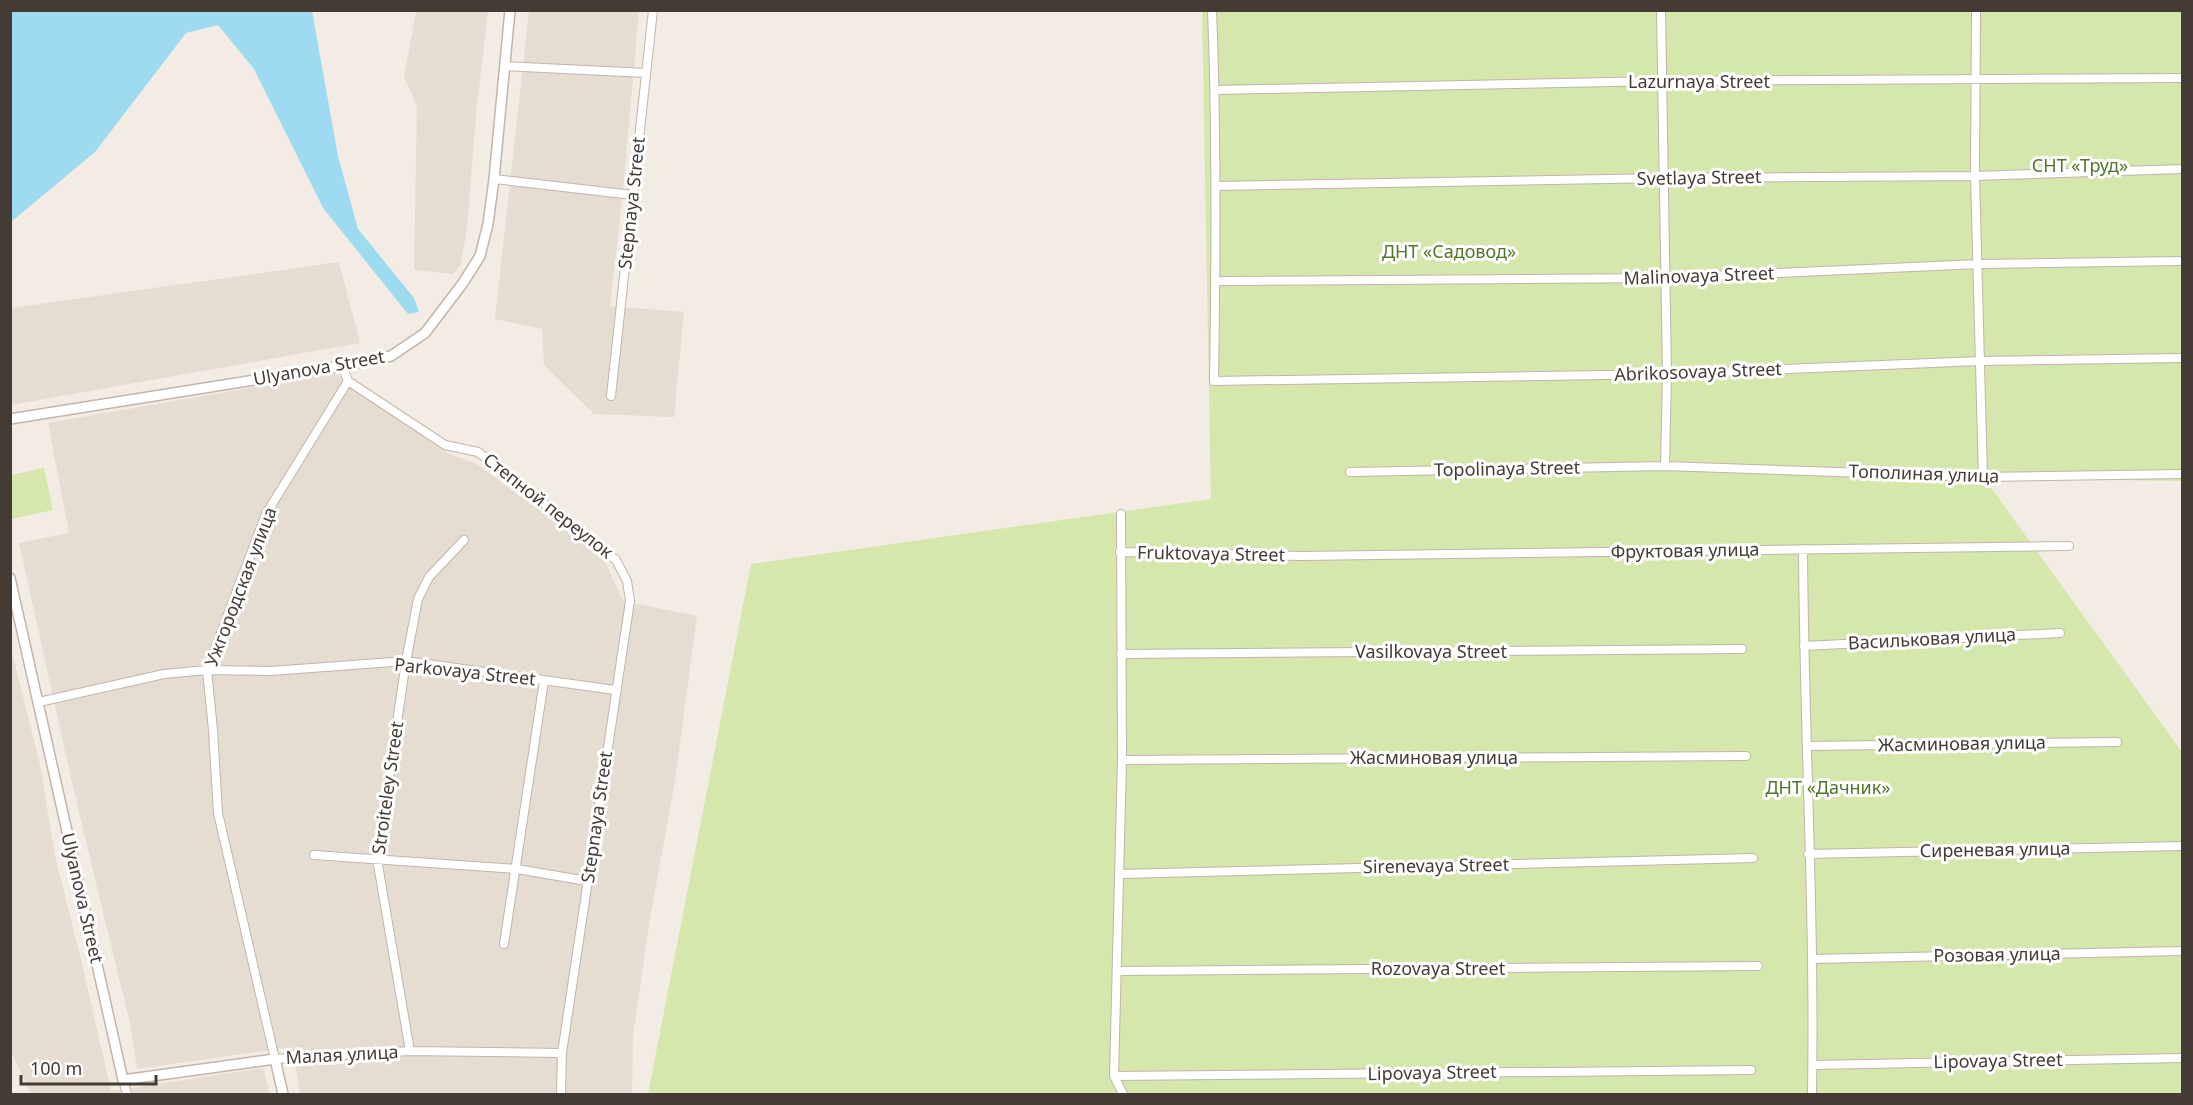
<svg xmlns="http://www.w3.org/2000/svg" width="2193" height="1105" font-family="'Noto Sans',sans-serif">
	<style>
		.residential { fill: #e6ddd2 }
		.green { fill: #d5e7ac }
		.water { fill: #9fdbf0 }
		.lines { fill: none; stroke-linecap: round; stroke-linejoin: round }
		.minor-casing { stroke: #c1b5aa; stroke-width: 10 }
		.tertiary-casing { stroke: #c1b5aa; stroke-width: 12 }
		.minor { stroke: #fff; stroke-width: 8 }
		.tertiary { stroke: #fff; stroke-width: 9 }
		.labels { text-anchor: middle; stroke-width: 6; stroke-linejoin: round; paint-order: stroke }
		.street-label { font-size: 18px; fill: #443c34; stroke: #fff }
		.park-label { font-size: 18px; fill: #507627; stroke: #fff }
	</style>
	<rect width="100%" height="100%" fill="#f2ece4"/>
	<!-- residential -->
	<path class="residential" d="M 416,11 L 488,11 L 476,114 L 467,229 L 461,264 L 453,274 L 414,270 L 417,106 L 404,77 Z
		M 529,11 L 639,11 L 622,201 L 610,306 L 684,312 L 674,417 L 594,414 L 544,365 L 542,329 L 495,319 Z
		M 339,262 L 360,343 L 11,405 L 11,308 Z
		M 335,373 L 449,454 L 475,463 L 602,555 L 623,601 L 697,616 L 675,781 L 650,918 L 633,1036 L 632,1094 L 300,1094 L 292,1047 L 137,1069 L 131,1028 L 73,787 L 19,543 L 69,533 L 48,423 Z
		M 10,644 L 40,765 L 55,856 L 82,964 L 111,1091 L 263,1068 L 270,1094 L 31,1094 L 10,1050 Z"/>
	<!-- green -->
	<path class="green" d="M 1202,11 L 2182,11 L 2182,481 L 1984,478 L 2182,752 L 2182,1094 L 648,1094 L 751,564 L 1211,499 Z
		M 44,468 L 53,510 L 11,519 L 11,475 Z"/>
	<!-- water -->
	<path class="water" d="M 11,10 L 312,11 L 338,156 L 358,229 L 414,298 L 419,312 L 408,314 L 323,208 L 254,69 L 218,25 L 186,33 L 95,152 L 11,222 Z"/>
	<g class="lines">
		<defs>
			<path id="minor" d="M 1212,10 C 1217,134 1216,258 1214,381 L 1667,374 L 1979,361 L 2182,358
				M 1661,10 L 1667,374 L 1665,466
				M 1976,10 L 1975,176 L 1983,477
				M 505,66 L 646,73
				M 1215,90 L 1662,81 L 2182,78
				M 494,179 L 633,195
				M 1216,186 L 1664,178 L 1975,176 L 2182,169
				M 1216,281 L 1665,278 L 1979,264 L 2182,261
				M 342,366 L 348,381 L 445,445 L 478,452 L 616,560 L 627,581 L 630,601 L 562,1053 L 561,1094
				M 348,381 L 266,514 L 207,670 L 213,730 L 218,813 L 275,1059 L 410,1051 L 562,1053
				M 611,396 L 653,10
				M 1350,472 L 1665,466 L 1983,477 L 2182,474
				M 1121,514 L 1122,760 L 1114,1076 L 1123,1094
				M 1803,549 C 1804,731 1815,913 1812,1094
				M 1120,552 L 1301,556 L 2069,546
				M 1804,646 L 2060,633
				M 1121,654 L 1742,649
				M 39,702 L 164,674 L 207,670 L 271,671 L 406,661 L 615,690
				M 1808,746 L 2117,742
				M 1122,760 L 1746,756
				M 1808,854 L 2182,846
				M 314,855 L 517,869 L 587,881
				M 1119,874 L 1753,858
				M 504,944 L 544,681
				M 1812,959 L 2182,951
				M 1118,971 L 1758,966
				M 410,1051 L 377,859 L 406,661 L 418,599 L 429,577 L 464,540
				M 1813,1065 L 2182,1058
				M 1114,1076 L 1751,1070
				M 123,1080 L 127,1094"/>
			<path id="tertiary" d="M 10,419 L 342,366 L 391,356 L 425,333 L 463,283 L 480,256 L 488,224 L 494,179 L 510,10
				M 10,578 L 123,1080 L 275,1059 L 283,1094"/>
		</defs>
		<!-- minor casing -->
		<use href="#minor" class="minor-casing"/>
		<!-- tertiary casing -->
		<use href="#tertiary" class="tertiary-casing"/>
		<!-- minor -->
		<use href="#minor" class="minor"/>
		<!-- tertiary -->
		<use href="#tertiary" class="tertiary"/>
	</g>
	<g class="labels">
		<!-- street labels -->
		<g class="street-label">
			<text x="1699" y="88">Lazurnaya Street</text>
			<text transform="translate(1699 178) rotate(-1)" y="6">Svetlaya Street</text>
			<text transform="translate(632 203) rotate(-84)" y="6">Stepnaya Street</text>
			<text transform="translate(1699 276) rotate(-2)" y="6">Malinovaya Street</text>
			<text transform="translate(319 368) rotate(-10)" y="6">Ulyanova Street</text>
			<text transform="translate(1698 372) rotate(-2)" y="6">Abrikosovaya Street</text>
			<text transform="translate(1507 469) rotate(-1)" y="6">Topolinaya Street</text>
			<text transform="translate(1924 474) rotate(2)" y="6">Тополиная улица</text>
			<text transform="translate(548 506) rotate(38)" y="6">Степной переулок</text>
			<text transform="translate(1685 551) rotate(-1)" y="6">Фруктовая улица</text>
			<text transform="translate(1211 554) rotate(1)" y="6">Fruktovaya Street</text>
			<text transform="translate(241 587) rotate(-69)" y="6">Ужгородская улица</text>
			<text transform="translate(1932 639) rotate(-3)" y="6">Васильковая улица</text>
			<text x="1431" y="658">Vasilkovaya Street</text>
			<text transform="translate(465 672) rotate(6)" y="6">Parkovaya Street</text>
			<text transform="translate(1962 744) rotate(-1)" y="6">Жасминовая улица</text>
			<text x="1434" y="764">Жасминовая улица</text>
			<text transform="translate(388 788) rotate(-82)" y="6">Stroiteley Street</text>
			<text transform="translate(597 817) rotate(-82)" y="6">Stepnaya Street</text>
			<text transform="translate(1995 850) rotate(-1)" y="6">Сиреневая улица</text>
			<text transform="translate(1436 866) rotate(-1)" y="6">Sirenevaya Street</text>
			<text transform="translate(82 898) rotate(77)" y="6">Ulyanova Street</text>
			<text transform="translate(1997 955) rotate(-1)" y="6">Розовая улица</text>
			<text x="1438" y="975">Rozovaya Street</text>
			<text transform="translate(342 1055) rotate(-3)" y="6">Малая улица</text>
			<text transform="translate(1998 1061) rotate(-1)" y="6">Lipovaya Street</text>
			<text transform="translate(1432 1073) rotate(-1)" y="6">Lipovaya Street</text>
		</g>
		<!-- park labels -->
		<g class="park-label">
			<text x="2080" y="172">СНТ «Труд»</text>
			<text x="1449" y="258">ДНТ «Садовод»</text>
			<text x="1828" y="794">ДНТ «Дачник»</text>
		</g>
	</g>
	<!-- border -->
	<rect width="2193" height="1105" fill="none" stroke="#443c34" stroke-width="24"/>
	<!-- scale -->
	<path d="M21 1075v9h135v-9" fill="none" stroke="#443c34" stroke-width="3"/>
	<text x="30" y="1075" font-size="18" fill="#443c34" stroke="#ffffff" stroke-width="4.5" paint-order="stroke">100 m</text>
</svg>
